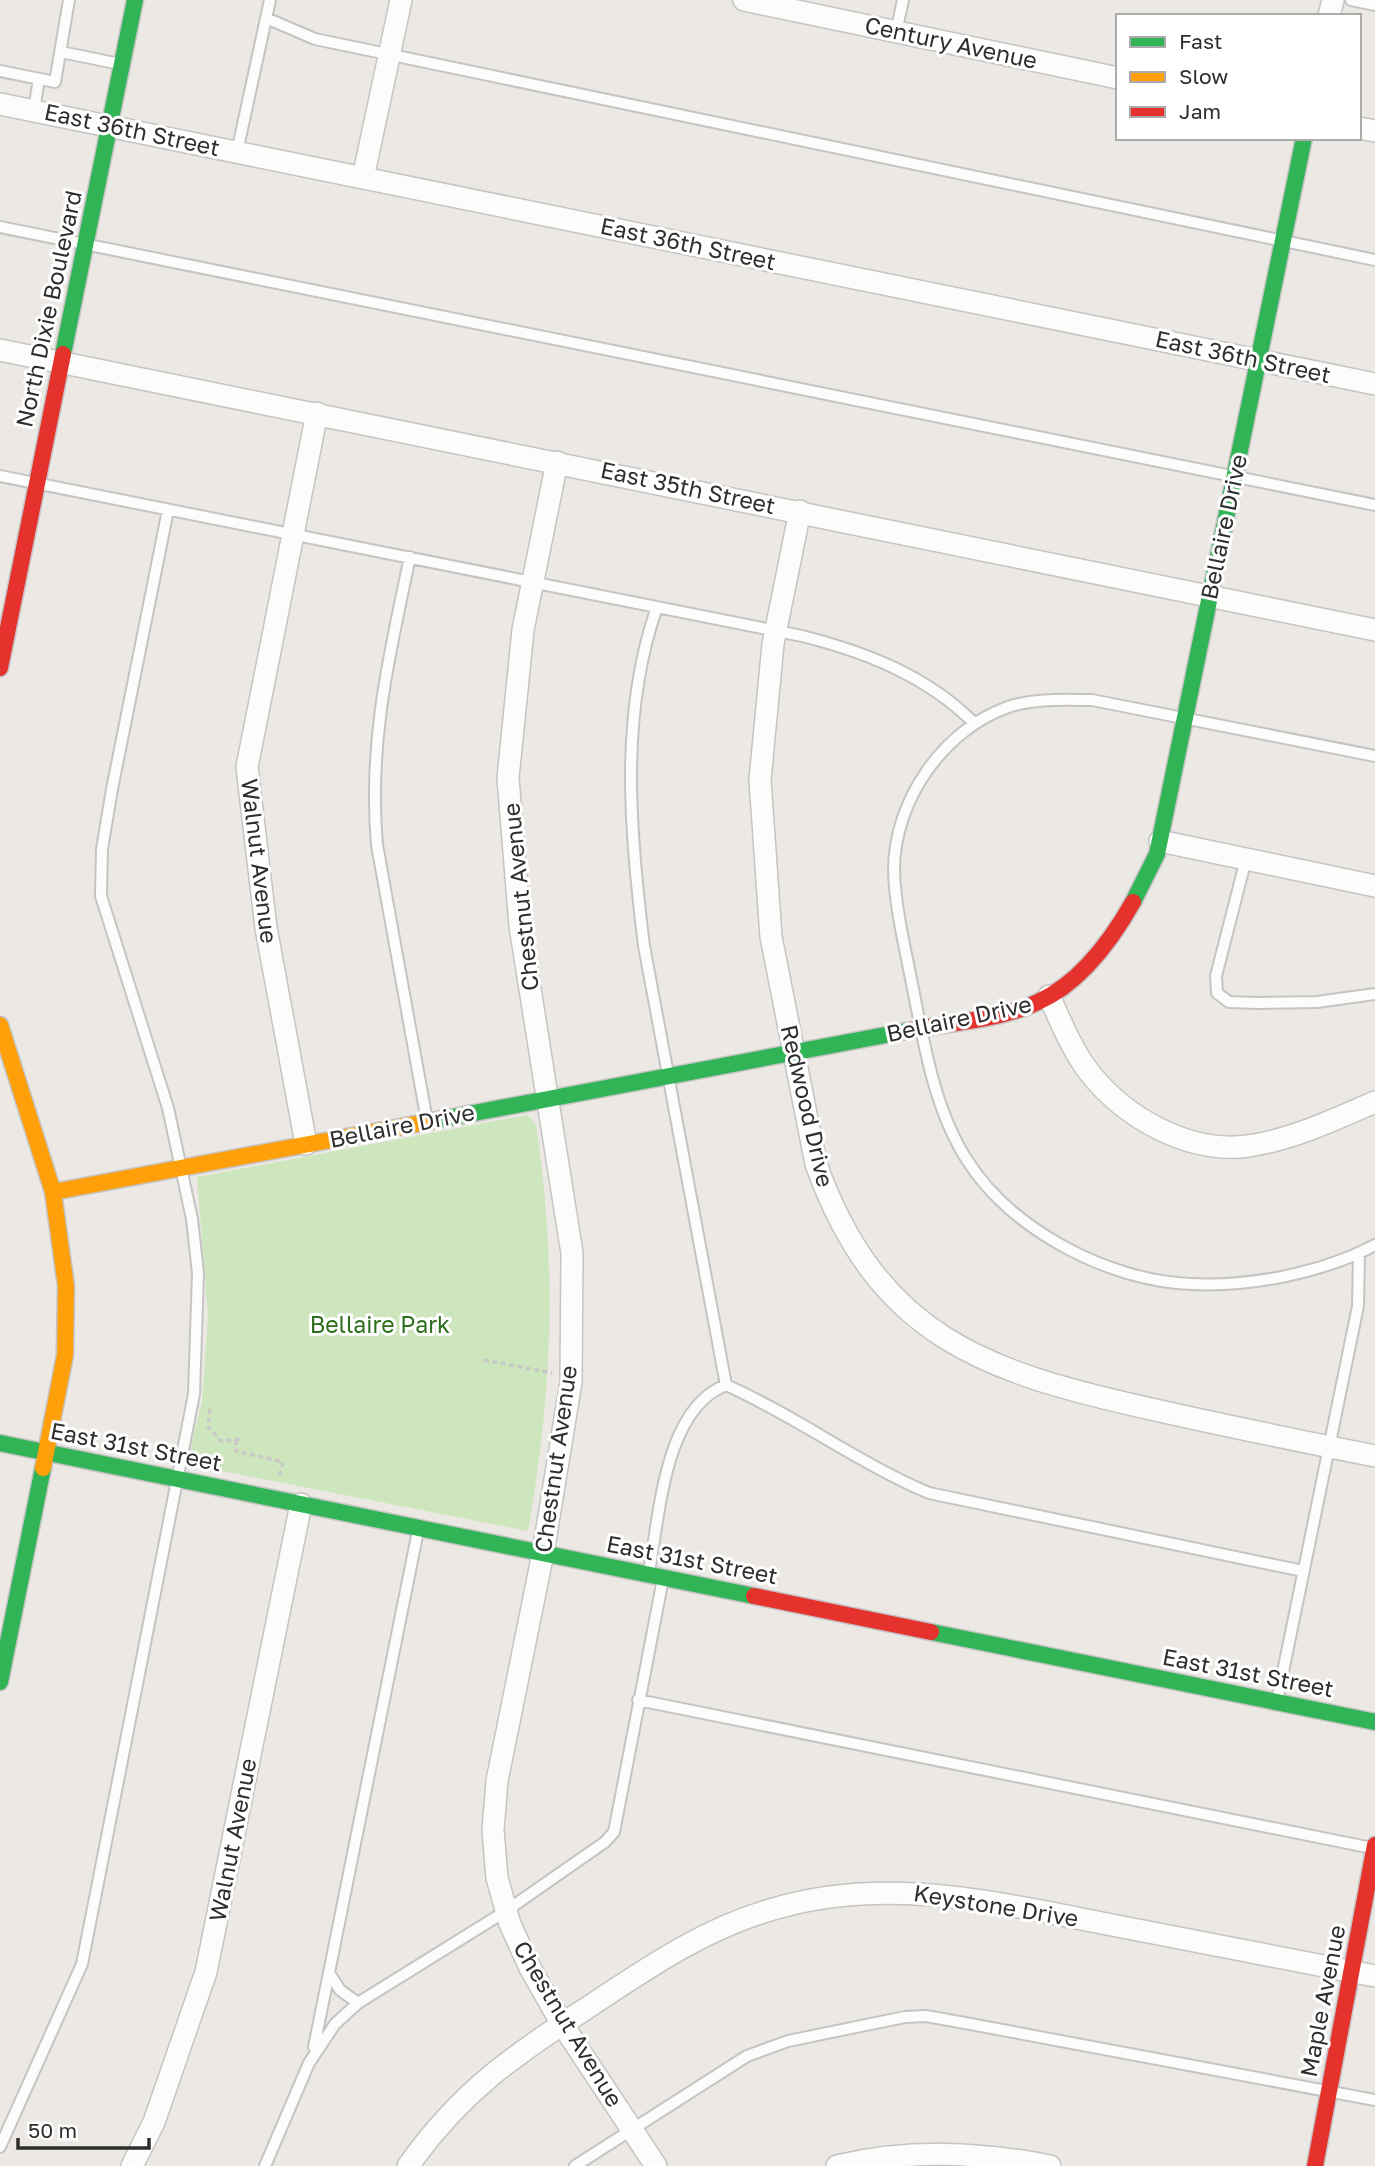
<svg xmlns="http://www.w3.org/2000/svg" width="1375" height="2166" font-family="'Golos Text',sans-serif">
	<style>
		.green { fill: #cee6be }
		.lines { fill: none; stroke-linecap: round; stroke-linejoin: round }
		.lane-casing { stroke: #c5c4c5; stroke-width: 14 }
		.street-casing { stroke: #c5c4c5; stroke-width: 24 }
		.fast-casing { stroke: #c5c4c5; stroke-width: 19 }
		.slow-casing { stroke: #c5c4c5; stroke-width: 19 }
		.jam-casing { stroke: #c5c4c5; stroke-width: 19 }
		.path { stroke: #c9c9c8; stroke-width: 3.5; stroke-dasharray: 5 3.5; stroke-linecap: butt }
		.lane { stroke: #fcfcfb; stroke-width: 10 }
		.street { stroke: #fcfcfb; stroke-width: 21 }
		.fast { stroke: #30b455; stroke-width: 16 }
		.slow { stroke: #ff9f0a; stroke-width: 16 }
		.jam { stroke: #e5322d; stroke-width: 16 }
		.labels { text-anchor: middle; stroke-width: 6; stroke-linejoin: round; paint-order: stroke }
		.street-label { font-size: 23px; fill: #2e2e2e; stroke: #fff }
		.park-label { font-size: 23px; fill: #2c6e1b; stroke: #fff }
	</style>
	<rect width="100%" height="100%" fill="#ece8e4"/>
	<!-- green -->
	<path class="green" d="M 527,1115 L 536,1124 C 557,1267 553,1389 528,1531 L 186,1464 L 202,1401 L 208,1317 L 197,1177 Z"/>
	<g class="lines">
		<defs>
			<path id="lane" d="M 1351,0 L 1375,5
				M 266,18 L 315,39 L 1375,260
				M 896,32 L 903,0
				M 61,52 L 120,64
				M 0,71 L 55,82 L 69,0
				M 34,110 L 39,79
				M 237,152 L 270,0
				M 0,227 L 1375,505
				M 0,476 L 802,636 C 866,652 927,676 974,723
				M 410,557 C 389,656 368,743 377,845 L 427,1121
				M 657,607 C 619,715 630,834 644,946 L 726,1385
				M 1375,756 L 1092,700 C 1065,700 1035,698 1008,707 C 943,730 894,801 894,870 C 895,908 905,947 912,984 C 924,1043 934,1109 967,1160 C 1011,1230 1109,1281 1191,1284 C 1251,1287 1322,1273 1375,1245
				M 1246,859 L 1216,976 L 1217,993 L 1229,1002 L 1257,1003 L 1317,1002 L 1375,994
				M 649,1571 C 660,1514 664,1409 726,1385 C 796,1416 858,1463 929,1493 L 1303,1571
				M 638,1700 L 1372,1848
				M 1277,1701 L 1358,1306 L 1359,1254
				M 331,1976 L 340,1990 L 358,2003
				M 314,2047 L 418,1531
				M 0,2147 L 82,1964 L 194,1394 L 198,1273 L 192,1219 L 168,1108 L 101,896 L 102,849 L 112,789 L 168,510
				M 265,2166 L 309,2063 L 335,2024 L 358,2003 L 506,1911 L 605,1842 L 614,1832 L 663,1579
				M 575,2166 L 747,2056 L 788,2041 L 905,2017 L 926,2016 L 965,2023 L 1375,2100"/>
			<path id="street" d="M 744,0 L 1118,78
				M 1329,16 L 1333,0
				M 0,104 L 1375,384
				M 1359,128 L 1375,131
				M 363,178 L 401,0
				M 0,350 L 1375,630
				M 557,462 L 523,630 L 508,778 L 520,926 L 572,1253 L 571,1382 L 543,1553 L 497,1781 L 493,1830 L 497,1878 L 510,1924 L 530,1968 L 562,2024 L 656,2166
				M 800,511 L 773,644 L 760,780 L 771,937 L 816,1164 C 878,1337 985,1372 1151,1409 C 1226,1426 1300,1441 1375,1456
				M 1160,841 L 1375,886
				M 1049,996 C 1061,1022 1072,1050 1089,1072 C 1125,1118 1189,1154 1248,1146 C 1292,1140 1335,1119 1375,1102
				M 306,1144 L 266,928 L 247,767 L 317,413
				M 132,2166 L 154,2122 L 206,1972 L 301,1504
				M 408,2166 C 464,2087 517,2054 596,2002 C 652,1965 705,1929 770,1910 C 883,1875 994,1902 1107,1924 C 1196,1941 1286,1959 1375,1976
				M 837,2166 C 909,2149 978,2152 1050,2166"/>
			<path id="fast" d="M 63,354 L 135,0
				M 1133,902 L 1157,854 L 1304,138
				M 432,1121 L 912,1030
				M 0,1443 L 754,1596
				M 931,1632 L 1375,1722
				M 0,1682 L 43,1468"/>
			<path id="slow" d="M 0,1025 L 53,1192 L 66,1286 L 65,1355 L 43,1468
				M 53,1192 L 432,1121"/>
			<path id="jam" d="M 0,668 L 63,354
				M 912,1030 C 953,1022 1001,1020 1038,1002 C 1080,983 1111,941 1133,902
				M 754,1596 L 931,1632
				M 1315,2166 L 1375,1845"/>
		</defs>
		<!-- lane casing -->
		<use href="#lane" class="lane-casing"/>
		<!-- street casing -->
		<use href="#street" class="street-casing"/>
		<!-- fast casing -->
		<use href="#fast" class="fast-casing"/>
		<!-- slow casing -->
		<use href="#slow" class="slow-casing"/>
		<!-- jam casing -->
		<use href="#jam" class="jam-casing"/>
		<!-- path -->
		<path class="path" d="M 484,1360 L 552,1373
			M 210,1409 L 208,1427 L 221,1441 L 242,1439
			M 236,1440 L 236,1451 L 283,1462 L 279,1477"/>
		<!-- lane -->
		<use href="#lane" class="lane"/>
		<!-- street -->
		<use href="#street" class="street"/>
		<!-- fast -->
		<use href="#fast" class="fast"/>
		<!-- slow -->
		<use href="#slow" class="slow"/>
		<!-- jam -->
		<use href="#jam" class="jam"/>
	</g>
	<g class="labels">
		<!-- street labels -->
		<g class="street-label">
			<text transform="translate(951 43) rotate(12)" y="8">Century Avenue</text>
			<text transform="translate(132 130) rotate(12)" y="8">East 36th Street</text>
			<text transform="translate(688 244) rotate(12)" y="8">East 36th Street</text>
			<text transform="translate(49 309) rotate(-78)" y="8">North Dixie Boulevard</text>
			<text transform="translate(1243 357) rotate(12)" y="8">East 36th Street</text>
			<text transform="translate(688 488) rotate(12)" y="8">East 35th Street</text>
			<text transform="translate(1224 527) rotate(-78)" y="8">Bellaire Drive</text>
			<text transform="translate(259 861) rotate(83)" y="8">Walnut Avenue</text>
			<text transform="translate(521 897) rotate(-96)" y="8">Chestnut Avenue</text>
			<text transform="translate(959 1019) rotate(-12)" y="8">Bellaire Drive</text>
			<text transform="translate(807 1106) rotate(77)" y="8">Redwood Drive</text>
			<text transform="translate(402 1126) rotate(-11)" y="8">Bellaire Drive</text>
			<text transform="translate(136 1447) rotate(11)" y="8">East 31st Street</text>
			<text transform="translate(556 1459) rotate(-82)" y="8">Chestnut Avenue</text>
			<text transform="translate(692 1560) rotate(11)" y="8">East 31st Street</text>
			<text transform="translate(1248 1673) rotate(11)" y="8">East 31st Street</text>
			<text transform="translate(233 1840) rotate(-79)" y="8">Walnut Avenue</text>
			<text transform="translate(996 1906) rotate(9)" y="8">Keystone Drive</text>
			<text transform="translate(1323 2001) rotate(-79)" y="8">Maple Avenue</text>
			<text transform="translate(568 2024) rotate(59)" y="8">Chestnut Avenue</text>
		</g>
		<!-- park labels -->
		<g class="park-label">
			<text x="380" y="1333">Bellaire Park</text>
		</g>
	</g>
	<!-- legend -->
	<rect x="1116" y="14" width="245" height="126" fill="#ffffff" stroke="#ababab" stroke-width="2"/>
	<rect x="1130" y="37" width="35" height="10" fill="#30b455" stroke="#ababab" stroke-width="2"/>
	<text x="1179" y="49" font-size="21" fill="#2e2e2e">Fast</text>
	<rect x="1130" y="72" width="35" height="10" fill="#ff9f0a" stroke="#ababab" stroke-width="2"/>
	<text x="1179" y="84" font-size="21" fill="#2e2e2e">Slow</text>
	<rect x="1130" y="107" width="35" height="10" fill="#e5322d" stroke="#ababab" stroke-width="2"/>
	<text x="1179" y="119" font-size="21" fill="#2e2e2e">Jam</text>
	<!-- scale -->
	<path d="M18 2138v10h131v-10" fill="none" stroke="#2e2e2e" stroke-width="3.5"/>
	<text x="28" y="2138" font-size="21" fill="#2e2e2e" stroke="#ffffff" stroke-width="5" paint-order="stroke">50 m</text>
</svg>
